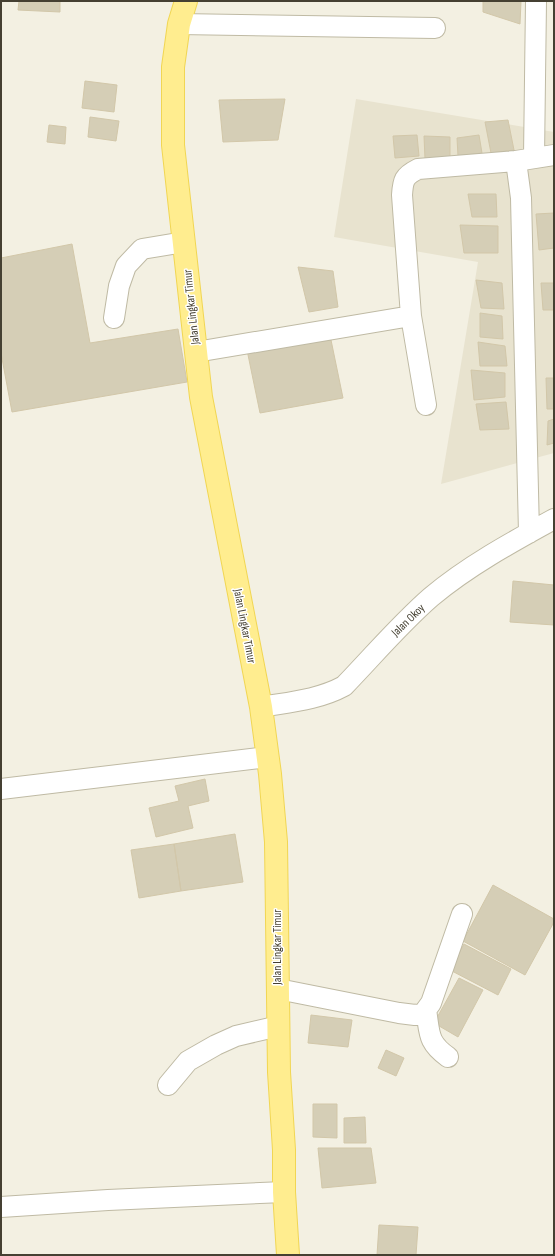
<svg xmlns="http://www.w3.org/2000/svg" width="555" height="1256" font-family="'Sofia Sans Condensed',sans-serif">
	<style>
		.residential { fill: #e8e3cf }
		.building { fill: #d5ceb6; stroke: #d2c7a9 }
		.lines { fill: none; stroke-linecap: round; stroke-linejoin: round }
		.minor-casing { stroke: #bfbaa4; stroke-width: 22 }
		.major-casing { stroke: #f1d653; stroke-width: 24 }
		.minor { stroke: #fff; stroke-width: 20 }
		.major { stroke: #ffed8f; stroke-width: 22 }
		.labels { text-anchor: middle; stroke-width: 3; stroke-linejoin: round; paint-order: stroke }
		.street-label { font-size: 12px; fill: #454032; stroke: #fff }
	</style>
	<rect width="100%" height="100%" fill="#f3f0e2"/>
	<!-- residential -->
	<path class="residential" d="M 356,99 L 554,132 L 554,453 L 441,484 L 478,262 L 334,237 Z"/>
	<!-- building -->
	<path class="building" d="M 19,1 L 60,1 L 60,12 L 18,10 Z
		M 483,1 L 521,1 L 520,24 L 483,12 Z
		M 85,81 L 117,85 L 114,112 L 82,108 Z
		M 285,99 L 278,140 L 223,142 L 219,100 Z
		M 90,117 L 119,121 L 116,141 L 88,137 Z
		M 508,120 L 514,150 L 491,153 L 485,122 Z
		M 49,125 L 66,127 L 65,144 L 47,142 Z
		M 417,135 L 419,156 L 395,158 L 393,136 Z
		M 479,135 L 482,153 L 458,156 L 457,138 Z
		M 424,136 L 450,137 L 450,158 L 425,159 Z
		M 468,194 L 496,194 L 497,217 L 472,217 Z
		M 554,213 L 554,248 L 539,250 L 536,214 Z
		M 460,225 L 498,226 L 498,253 L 464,253 Z
		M 72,244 L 90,343 L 178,329 L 187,382 L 12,412 L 1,353 L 1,258 Z
		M 298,267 L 333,271 L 338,307 L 309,312 Z
		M 476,280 L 502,283 L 504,309 L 481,308 Z
		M 541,283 L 554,283 L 554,310 L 543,310 Z
		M 480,313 L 502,316 L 503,339 L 480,337 Z
		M 331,340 L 343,398 L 260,413 L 247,350 Z
		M 478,342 L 505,346 L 507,366 L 480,366 Z
		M 471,370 L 505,373 L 505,397 L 474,400 Z
		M 546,378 L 554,378 L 554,409 L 547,409 Z
		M 506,402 L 509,429 L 480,430 L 476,404 Z
		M 554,419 L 554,443 L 547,445 L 548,421 Z
		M 513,581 L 554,585 L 554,625 L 510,622 Z
		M 205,779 L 209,801 L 188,806 L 193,828 L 156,837 L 149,808 L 179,801 L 175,786 Z
		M 235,834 L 243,882 L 181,891 L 174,844 Z
		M 174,844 L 181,891 L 139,898 L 131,850 Z
		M 493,885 L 554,919 L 554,922 L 525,975 L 463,941 Z
		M 464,944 L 511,969 L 498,995 L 450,970 Z
		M 459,978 L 483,990 L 458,1037 L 434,1023 Z
		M 311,1015 L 352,1020 L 348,1047 L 308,1043 Z
		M 386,1050 L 404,1058 L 396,1076 L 378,1068 Z
		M 313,1104 L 337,1104 L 337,1138 L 313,1137 Z
		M 365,1117 L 366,1143 L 344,1143 L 344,1118 Z
		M 318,1148 L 371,1148 L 376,1183 L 322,1188 Z
		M 379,1225 L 418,1227 L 416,1255 L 377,1255 Z"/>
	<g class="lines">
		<defs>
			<path id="minor" d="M 179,24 L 435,28
				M 534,157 L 536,1
				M 114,318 L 119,286 L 126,266 L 142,249 L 184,242
				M 196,352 L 411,316
				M 426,405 L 411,316 L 402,195 C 403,180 404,176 418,169 L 516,161
				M 529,533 L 521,198 L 516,161 L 554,155
				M 261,707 C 290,702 318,700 344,686 C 373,656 400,624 431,597 C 468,566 512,542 554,519
				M 1,789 L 268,757
				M 278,989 L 399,1013 L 415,1015 L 423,1014 L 431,1003 L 462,914
				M 426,1010 C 430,1033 427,1042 448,1057
				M 168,1085 L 188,1061 L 216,1045 L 236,1036 L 279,1026
				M 1,1207 L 108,1200 L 284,1192"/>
			<path id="major" d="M 186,1 L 179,24 L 173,67 L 173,145 L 201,397 L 261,707 L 270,774 L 276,842 L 279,1072 L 284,1150 L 284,1192 L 288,1255"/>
		</defs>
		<!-- minor casing -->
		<use href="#minor" class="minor-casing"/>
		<!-- major casing -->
		<use href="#major" class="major-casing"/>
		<!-- minor -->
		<use href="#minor" class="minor"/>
		<!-- major -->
		<use href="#major" class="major"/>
	</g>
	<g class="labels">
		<!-- street labels -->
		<g class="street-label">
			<text transform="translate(191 307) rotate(-96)" y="4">Jalan Lingkar Timur</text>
			<text transform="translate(408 620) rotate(-44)" y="4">Jalan Okoy</text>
			<text transform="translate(245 626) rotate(79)" y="4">Jalan Lingkar Timur</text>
			<text transform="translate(277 947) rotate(-90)" y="4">Jalan Lingkar Timur</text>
		</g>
	</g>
	<!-- border -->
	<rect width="555" height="1256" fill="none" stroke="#454032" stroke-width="4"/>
</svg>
